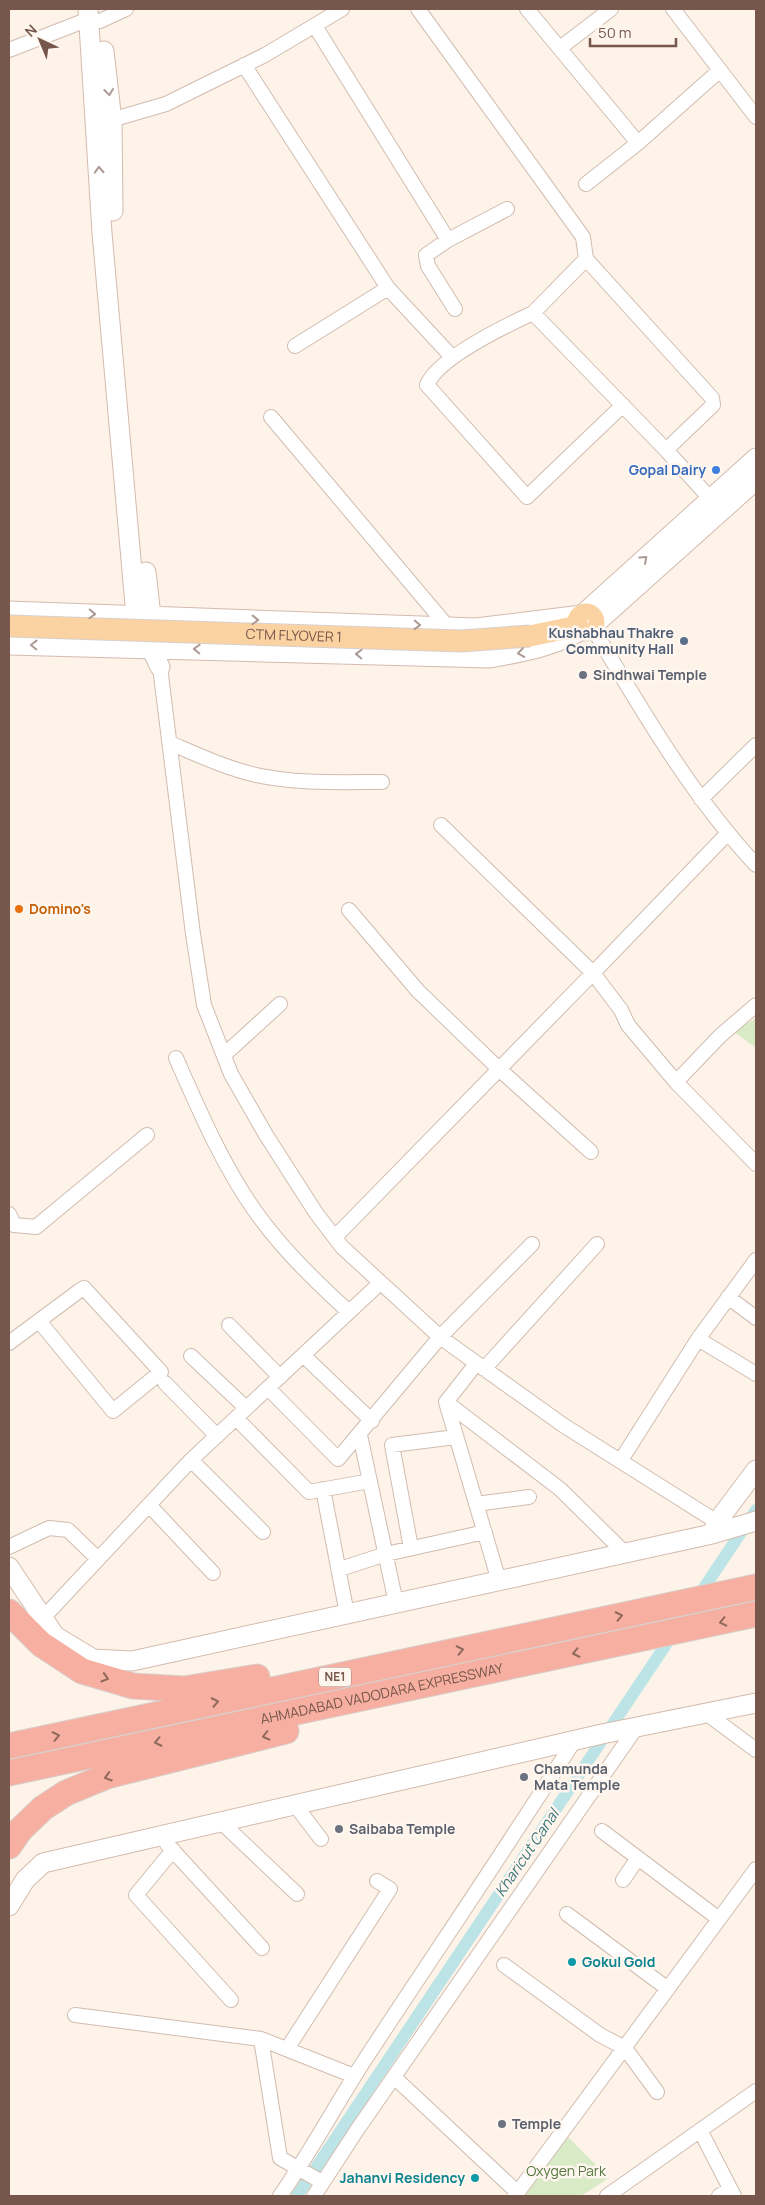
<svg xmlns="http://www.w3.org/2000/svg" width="765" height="2205" font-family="Manrope,sans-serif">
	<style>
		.green { fill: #d8ebc6 }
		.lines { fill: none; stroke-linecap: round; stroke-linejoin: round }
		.canal { stroke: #bce4e7; stroke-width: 12 }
		.street-casing { stroke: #d1bcb0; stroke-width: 16 }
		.secondary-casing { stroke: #d4bbae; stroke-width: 21 }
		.primary-casing { stroke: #d9d0cd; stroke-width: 23 }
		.highway-casing { stroke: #d9d0cd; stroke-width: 27 }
		.street { stroke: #fff; stroke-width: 14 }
		.secondary { stroke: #fff; stroke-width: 19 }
		.primary { stroke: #fbd2a1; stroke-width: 21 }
		.highway { stroke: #f6afa0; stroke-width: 25 }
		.primary-bridge-casing { stroke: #d9d0cd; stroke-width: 23; stroke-linecap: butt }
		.primary-bridge { stroke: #fbd2a1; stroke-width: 21 }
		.oneway { stroke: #ad9a94 }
		.oneway2 { stroke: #90695d }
		.shop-dot { fill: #3f7fe0; stroke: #fff7ef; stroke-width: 2 }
		.service-dot { fill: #5c6f8a; stroke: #fff7ef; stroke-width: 2 }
		.worship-dot { fill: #6b7280; stroke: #fff7ef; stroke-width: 2 }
		.food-dot { fill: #e8710a; stroke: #fff7ef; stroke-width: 2 }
		.culture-dot { fill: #0f9aa8; stroke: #fff7ef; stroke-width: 2 }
		.labels { text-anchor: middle; stroke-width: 5; stroke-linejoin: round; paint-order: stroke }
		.shield { fill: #fff7ef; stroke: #a0877d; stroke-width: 1 }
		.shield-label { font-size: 12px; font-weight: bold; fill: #77574c }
		.shop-label { font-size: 14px; font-weight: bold; fill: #366cbe; stroke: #fff7ef; text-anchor: end }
		.service-label { font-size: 14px; font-weight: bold; fill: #4e5e75; stroke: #fff7ef; text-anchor: end }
		.street-label { font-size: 14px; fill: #77574c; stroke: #fff7ef }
		.worship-label { font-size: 14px; font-weight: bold; fill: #5b616d; stroke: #fff7ef; text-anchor: start }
		.food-label { font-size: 14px; font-weight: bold; fill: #c56008; stroke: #fff7ef; text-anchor: start }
		.culture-label { font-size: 14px; font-weight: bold; fill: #0d838f; stroke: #fff7ef; text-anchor: start }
		.park-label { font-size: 14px; fill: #557741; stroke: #fff7ef }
		.water-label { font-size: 15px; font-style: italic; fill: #3f777c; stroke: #fff7ef }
	</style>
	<rect width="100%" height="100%" fill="#fdf3e8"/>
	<!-- green -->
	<path class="green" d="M 755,1019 L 756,1021 L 756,1048 L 733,1031 Z
		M 563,2132 L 609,2178 L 581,2196 L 515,2196 Z"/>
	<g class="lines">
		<!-- canal -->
		<path class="canal" d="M 297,2196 L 756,1510"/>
		<defs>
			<path id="street" d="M 418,9 L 583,237 L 586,259 L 533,313 L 666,450 L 717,506
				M 527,9 L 638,143
				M 673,9 L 756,117
				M 100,21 L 126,9
				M 315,26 L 448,240 L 426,255 L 428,266 L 455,309
				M 560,48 L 611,9
				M 9,50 L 89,19
				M 244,65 L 388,288 L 295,346
				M 104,122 L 166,104 L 265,55 L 342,9
				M 586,184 L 638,143 L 719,71
				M 448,240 L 507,209
				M 586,259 L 712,398 L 713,405 L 666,450
				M 388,288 L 452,357
				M 533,313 C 505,326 438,358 427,385 L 527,497 L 623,405
				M 271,417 L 447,626
				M 592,627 C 642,710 690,794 756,865
				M 160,667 L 193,934 L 204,1005 L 231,1074 L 266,1135 L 316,1213 L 342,1247 L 440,1337 L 563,1425 L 717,1522
				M 170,743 C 198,755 226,768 256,775 C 297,784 341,782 382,782
				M 701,799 L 756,745
				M 727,834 L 593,973 L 621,1010 L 628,1025 L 676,1082 L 720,1036 L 756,1005
				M 349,910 L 418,991 L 499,1069 L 591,1152
				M 224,1055 L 280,1004
				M 176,1058 C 199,1110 222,1164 255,1211 C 282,1249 315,1281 349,1312
				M 676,1082 L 756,1164
				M 9,1214 L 14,1225 L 36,1227 L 147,1135
				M 335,1237 L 593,973 L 441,825
				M 728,1297 L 756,1318
				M 229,1325 L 280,1377
				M 698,1339 L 756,1374
				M 9,1343 L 79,1291 L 84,1288 L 161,1372 L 113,1411 L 39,1321
				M 303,1355 L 372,1421
				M 191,1356 L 246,1408
				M 476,1364 L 446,1402 L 499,1581
				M 484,1369 L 597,1244
				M 165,1383 L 217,1436
				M 268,1388 L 338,1459 L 440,1337 L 532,1244
				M 446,1402 L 560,1489 L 625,1553
				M 236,1418 L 309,1492 L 370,1481
				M 360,1435 L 396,1603
				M 191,1460 L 263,1532
				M 621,1460 L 698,1339 L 756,1260
				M 323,1489 L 347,1614
				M 476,1504 L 529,1497
				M 149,1505 L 213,1573
				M 9,1547 L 49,1528 L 68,1530 L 98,1559
				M 411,1548 L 392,1445 L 456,1437
				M 340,1569 L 386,1554 L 485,1532
				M 43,1618 L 191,1460 L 379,1284
				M 706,1713 L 756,1750
				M 295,1805 L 321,1839
				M 221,1822 L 297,1894
				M 602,1831 L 719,1919
				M 167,1844 L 262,1948
				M 173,1850 L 136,1895 L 231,2000
				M 623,1880 L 638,1858
				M 567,1914 L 668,1989
				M 504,1965 L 600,2035 L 625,2048 L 657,2092
				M 75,2015 L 261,2039 L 354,2076
				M 261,2039 L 280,2158 L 322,2182
				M 287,2049 L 390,1889 L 377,1881
				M 394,2077 L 518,2193
				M 700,2130 L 734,2196
				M 280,2196 C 310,2153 335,2106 364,2061 C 434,1954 506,1849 574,1741
				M 314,2196 L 357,2130 L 636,1728
				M 515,2196 L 756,1869
				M 607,2196 L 756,2091
				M 719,2196 L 730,2189"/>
			<path id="secondary" d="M 88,9 L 102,233 L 136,616 L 160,667
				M 104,51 L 112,121 L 113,211
				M 146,572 L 151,616 L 156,628
				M 9,611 L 476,628 L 582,615 L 756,458
				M 594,625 L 756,480
				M 9,645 L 489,658 C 523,652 552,647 582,630
				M 712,1534 L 717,1522 L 756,1470
				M 9,1567 L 55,1636 L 93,1659 L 132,1661 L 712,1534 L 756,1521
				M 9,1906 L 25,1880 L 43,1863 L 602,1734 L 756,1703"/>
			<path id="primary" d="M578 622a8 8 0 1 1 16 0a8 8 0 1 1-16 0Z
				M 530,636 L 578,626"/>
			<g id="highway">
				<path d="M 9,1612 L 41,1644 L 82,1671 L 133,1686 L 184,1689 L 257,1677"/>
				<path d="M 9,1746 L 756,1587"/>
				<path id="s1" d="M 9,1773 L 756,1614"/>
				<path d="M 9,1846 L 20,1830 L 43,1808 L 66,1793 L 107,1776 L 286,1731"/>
			</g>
		</defs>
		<!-- street casing -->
		<use href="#street" class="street-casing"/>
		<!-- secondary casing -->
		<use href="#secondary" class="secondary-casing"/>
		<!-- primary casing -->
		<use href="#primary" class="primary-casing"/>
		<!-- highway casing -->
		<use href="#highway" class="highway-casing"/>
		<!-- street -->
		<use href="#street" class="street"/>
		<!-- secondary -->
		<use href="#secondary" class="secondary"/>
		<!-- primary -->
		<use href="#primary" class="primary"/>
		<!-- highway -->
		<use href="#highway" class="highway"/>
		<defs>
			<g id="primary-bridge">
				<path id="s2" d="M 9,626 L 461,641 L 530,636"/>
			</g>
		</defs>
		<!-- primary-bridge casing -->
		<use href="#primary-bridge" class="primary-bridge-casing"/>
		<!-- primary-bridge -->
		<use href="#primary-bridge" class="primary-bridge"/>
	</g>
	<!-- one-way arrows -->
	<defs><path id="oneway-chevron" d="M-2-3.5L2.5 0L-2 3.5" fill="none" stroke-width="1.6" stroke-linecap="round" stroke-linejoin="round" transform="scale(1.25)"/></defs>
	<g class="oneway">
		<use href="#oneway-chevron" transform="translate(109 92) rotate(83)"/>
		<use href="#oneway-chevron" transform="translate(99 170) rotate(-93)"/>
		<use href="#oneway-chevron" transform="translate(644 559) rotate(-42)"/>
		<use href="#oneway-chevron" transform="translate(92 614) rotate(2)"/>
		<use href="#oneway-chevron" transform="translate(255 620) rotate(2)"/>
		<use href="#oneway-chevron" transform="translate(417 625) rotate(2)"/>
		<use href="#oneway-chevron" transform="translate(34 645) rotate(-179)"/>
		<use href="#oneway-chevron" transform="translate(197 649) rotate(-178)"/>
		<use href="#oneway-chevron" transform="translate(521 653) rotate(171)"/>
		<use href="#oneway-chevron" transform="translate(359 654) rotate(-178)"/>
	</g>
	<g class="oneway2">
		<use href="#oneway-chevron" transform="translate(619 1616) rotate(-12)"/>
		<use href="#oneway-chevron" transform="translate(723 1622) rotate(167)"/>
		<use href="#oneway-chevron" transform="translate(460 1650) rotate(-12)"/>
		<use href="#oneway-chevron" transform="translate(576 1653) rotate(168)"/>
		<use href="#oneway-chevron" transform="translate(105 1678) rotate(17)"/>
		<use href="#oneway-chevron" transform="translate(215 1702) rotate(-12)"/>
		<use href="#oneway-chevron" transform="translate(56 1736) rotate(-12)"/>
		<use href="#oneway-chevron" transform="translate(266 1736) rotate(166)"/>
		<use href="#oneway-chevron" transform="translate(158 1742) rotate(168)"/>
		<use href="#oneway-chevron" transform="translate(108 1777) rotate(163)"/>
	</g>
	<!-- markers -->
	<circle class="shop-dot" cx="716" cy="470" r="5"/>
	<circle class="service-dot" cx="684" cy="641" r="5"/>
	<g class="worship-dot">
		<circle cx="583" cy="675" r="5"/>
		<circle cx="524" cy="1777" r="5"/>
		<circle cx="339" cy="1829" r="5"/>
		<circle cx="502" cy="2124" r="5"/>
	</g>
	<circle class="food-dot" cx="19" cy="909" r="5"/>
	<g class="culture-dot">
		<circle cx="572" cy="1962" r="5"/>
		<circle cx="475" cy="2178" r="5"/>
	</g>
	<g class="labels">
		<!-- shield labels -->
		<rect class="shield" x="319" y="1667.5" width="32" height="19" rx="4"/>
		<g class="shield-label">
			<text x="335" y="1681">NE1</text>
		</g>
		<!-- shop labels -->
		<g class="shop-label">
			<text x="706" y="475">Gopal Dairy</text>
		</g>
		<!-- service labels -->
		<g class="service-label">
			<text x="674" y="638">Kushabhau Thakre<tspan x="674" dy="16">Community Hall</tspan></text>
		</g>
		<!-- street labels -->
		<g class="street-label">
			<text dy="5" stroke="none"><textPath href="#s2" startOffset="285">CTM FLYOVER 1</textPath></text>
			<text dy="5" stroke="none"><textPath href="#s1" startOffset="381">AHMADABAD VADODARA EXPRESSWAY</textPath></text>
		</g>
		<!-- worship labels -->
		<g class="worship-label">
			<text x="593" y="680">Sindhwai Temple</text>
			<text x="534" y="1774">Chamunda<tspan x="534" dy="16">Mata Temple</tspan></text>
			<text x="349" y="1834">Saibaba Temple</text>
			<text x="512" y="2129">Temple</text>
		</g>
		<!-- food labels -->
		<g class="food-label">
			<text x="29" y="914">Domino's</text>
		</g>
		<!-- culture labels -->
		<g class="culture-label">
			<text x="582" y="1967">Gokul Gold</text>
			<text x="465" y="2183" text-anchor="end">Jahanvi Residency</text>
		</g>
		<!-- park labels -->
		<g class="park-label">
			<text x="566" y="2176">Oxygen Park</text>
		</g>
		<!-- water labels -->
		<g class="water-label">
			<text transform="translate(527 1853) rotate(-56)" y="5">Kharicut Canal</text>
		</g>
	</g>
	<!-- border -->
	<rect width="765" height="2205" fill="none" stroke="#77574c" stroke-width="20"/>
	<!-- north arrow -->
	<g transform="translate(40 40) rotate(316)" stroke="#fff7ef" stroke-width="4" paint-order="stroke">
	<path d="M0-4L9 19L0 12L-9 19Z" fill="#77574c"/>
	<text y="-8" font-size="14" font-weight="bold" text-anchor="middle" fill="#77574c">N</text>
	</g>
	<!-- scale -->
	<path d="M590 38v8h86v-8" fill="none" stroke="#77574c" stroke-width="2.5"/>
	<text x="598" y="38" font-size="15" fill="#77574c" stroke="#fff7ef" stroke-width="4" paint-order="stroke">50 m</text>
</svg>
